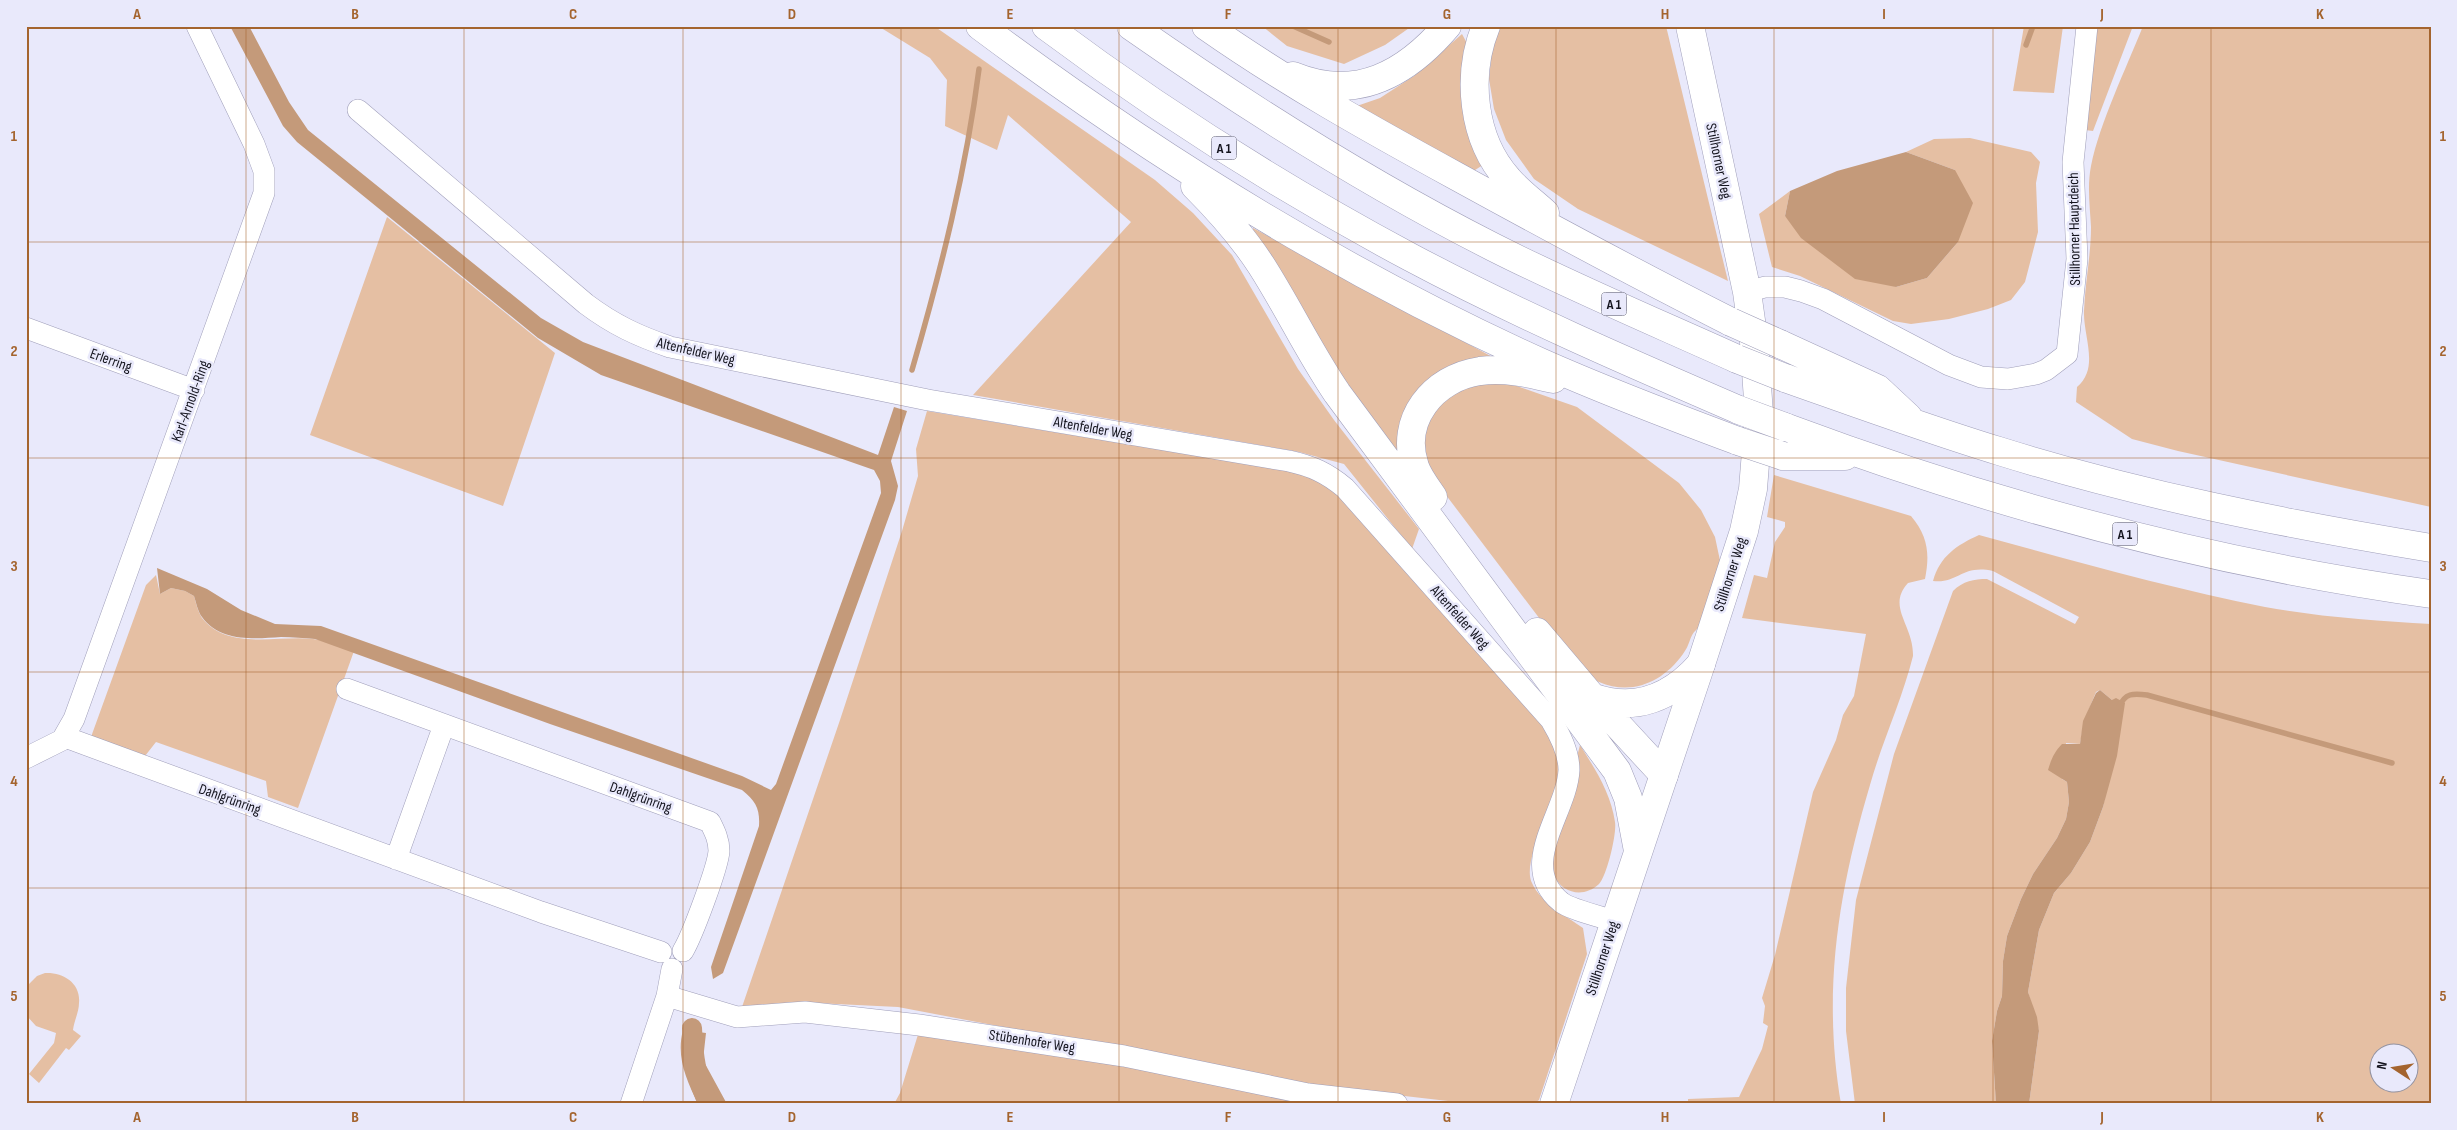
<svg xmlns="http://www.w3.org/2000/svg" width="2457" height="1130" font-family="'Sofia Sans Condensed',sans-serif">
	<style>
		.green { fill: #e5bfa3; fill-rule: evenodd }
		.water { fill: #c49a7a }
		.lines { fill: none; stroke-linecap: round; stroke-linejoin: round }
		.stream { stroke: #c49a7a; stroke-width: 5.5 }
		.canal { stroke: #c49a7a; stroke-width: 20 }
		.street-casing { stroke: #a09fba; stroke-width: 22 }
		.secondary-casing { stroke: #a09fba; stroke-width: 29 }
		.highway-casing { stroke: #a09fba; stroke-width: 29 }
		.street { stroke: #fff; stroke-width: 21 }
		.secondary { stroke: #fff; stroke-width: 28 }
		.highway { stroke: #fff; stroke-width: 28 }
		.highway-bridge-casing { stroke: #a09fba; stroke-width: 29; stroke-linecap: butt }
		.highway-bridge { stroke: #fff; stroke-width: 28 }
		.grid { fill: none; stroke: #a4642e; stroke-width: 1; stroke-opacity: 0.55 }
		.labels { text-anchor: middle; stroke-width: 5; stroke-linejoin: round; paint-order: stroke }
		.shield { fill: #e9e9fb; stroke: #535360; stroke-width: 1 }
		.shield-label { font-size: 14px; font-weight: bold; fill: #13131d }
		.street-label { font-size: 15px; fill: #13131d; stroke: #e9e9fb }
		.neatline { fill: none; stroke: #a4642e; stroke-width: 2 }
		.grid-label { font-size: 16px; text-anchor: middle; font-weight: bold; fill: #a4642e }
	</style>
	<rect width="100%" height="100%" fill="#e9e9fb"/>
	<!-- green -->
	<path class="green" d="M 878,26 L 934,26 L 1155,180 L 1193,213 L 1232,255 L 1298,369 L 1334,420 L 1419,529 L 1412,549 L 1344,464 L 1299,452 L 973,395 L 1131,222 L 1008,115 L 997,150 L 945,126 L 947,80 L 930,58 Z
		M 1262,26 L 1412,26 L 1385,45 L 1344,64 L 1287,46 Z
		M 1501,26 L 1666,26 L 1728,281 L 1578,209 L 1534,179 L 1506,140 L 1494,109 L 1489,79 L 1492,49 Z
		M 2024,26 L 2063,26 L 2054,93 L 2013,91 Z
		M 2096,26 L 2133,26 L 2093,131 L 2085,130 Z
		M 2143,26 L 2431,26 L 2431,507 L 2178,451 L 2132,439 L 2076,402 L 2077,387 C 2100,368 2083,336 2084,311 C 2085,283 2091,255 2091,227 C 2090,207 2087,186 2091,166 C 2100,122 2126,69 2143,26 Z
		M 1462,34 L 1469,47 L 1486,163 L 1472,172 L 1351,108 L 1380,98 L 1414,76 Z
		M 1970,138 L 2031,152 L 2040,162 L 2036,183 L 2038,232 L 2025,282 L 2011,300 L 1988,309 L 1949,319 L 1911,324 L 1893,321 L 1800,276 L 1772,267 L 1759,214 L 1790,191 L 1785,216 L 1896,287 L 1927,278 L 1958,242 L 1955,170 L 1906,152 L 1934,139 Z
		M 387,217 L 555,353 L 503,506 L 310,435 Z
		M 1253,228 L 1498,360 L 1446,370 L 1402,468 L 1252,239 Z
		M 1488,380 L 1514,385 L 1577,407 L 1679,483 L 1701,510 L 1715,537 L 1722,570 L 1705,624 C 1687,633 1693,641 1683,654 C 1663,682 1632,696 1599,682 C 1590,679 1581,669 1574,664 L 1427,470 L 1422,439 L 1429,415 L 1445,394 Z
		M 927,411 L 1289,471 L 1327,483 L 1543,726 C 1551,738 1558,753 1559,769 C 1561,799 1520,859 1532,883 C 1541,903 1566,916 1583,928 L 1587,954 L 1539,1100 L 1533,1104 L 1474,1104 L 1309,1085 L 898,1007 L 795,1002 L 742,1007 L 840,720 L 902,531 L 918,476 L 916,449 Z
		M 1774,475 L 1911,516 C 1928,536 1930,554 1925,579 L 1908,583 C 1886,607 1914,625 1913,656 C 1902,700 1882,742 1870,785 C 1838,893 1822,992 1841,1104 L 1688,1104 L 1688,1099 L 1739,1097 L 1762,1049 L 1768,1026 L 1763,1023 L 1765,1006 L 1762,998 L 1775,955 L 1813,792 L 1836,740 L 1843,715 L 1854,696 L 1866,634 L 1742,618 L 1754,575 L 1767,578 L 1775,542 L 1785,527 L 1785,522 L 1767,517 Z
		M 1979,535 C 2074,561 2169,588 2265,607 C 2320,617 2376,621 2431,624 L 2431,1104 L 2029,1104 L 2039,1031 L 2028,992 L 2039,930 L 2054,893 L 2071,873 L 2090,842 L 2103,807 L 2124,704 L 2112,700 L 2100,690 L 2096,692 L 2084,721 L 2080,744 L 2066,743 L 2062,779 L 2067,782 L 2069,802 L 2066,819 L 2057,838 L 2033,874 L 2021,899 L 2007,936 L 2003,961 L 2002,996 L 1997,1011 L 1992,1041 L 1996,1104 L 1855,1104 L 1846,1031 L 1846,988 L 1856,900 L 1894,754 L 1953,591 C 1963,581 1974,579 1987,579 L 2075,624 L 2079,617 L 1993,571 C 1962,564 1958,584 1933,581 C 1940,556 1957,545 1979,535 ZM 2380,1052 L 2410,1052 L 2410,1082 L 2380,1082 Z
		M 156,575 L 160,594 L 171,588 L 185,591 L 194,596 C 196,603 198,612 202,618 C 228,651 277,635 313,639 C 326,640 341,647 354,651 L 298,808 L 268,797 L 266,781 L 156,742 L 145,756 L 91,737 L 146,585 Z
		M 1580,745 C 1595,769 1611,793 1615,822 C 1617,833 1607,876 1599,884 C 1584,898 1563,894 1554,876 C 1551,871 1552,863 1551,858 Z
		M 45,973 C 63,972 81,983 79,1003 C 79,1012 74,1021 73,1030 L 81,1036 L 69,1050 L 66,1048 L 39,1083 L 29,1074 L 54,1043 L 56,1033 L 36,1026 L 26,1015 L 26,987 L 37,976 Z
		M 920,1028 L 1345,1104 L 894,1104 L 900,1093 Z"/>
	<!-- water -->
	<path class="water" d="M 230,26 L 249,26 L 289,102 L 308,130 L 541,318 L 583,342 L 878,455 L 894,407 L 907,411 L 891,461 L 898,486 L 895,500 L 723,973 L 713,979 L 711,967 L 759,826 C 760,809 756,801 742,790 L 550,724 L 315,639 C 304,638 292,637 281,637 C 254,639 220,642 202,617 C 198,612 196,602 194,596 L 185,591 L 171,588 L 160,594 L 157,568 L 207,589 L 241,610 L 275,624 L 321,626 L 742,776 L 771,790 L 776,784 L 881,493 L 880,481 L 874,470 L 601,375 L 538,338 L 297,142 L 283,126 Z
		M 1906,152 L 1955,170 L 1973,203 L 1958,242 L 1927,278 L 1896,287 L 1855,279 L 1801,238 L 1785,216 L 1790,191 L 1837,171 Z
		M 2100,690 L 2112,700 L 2116,698 L 2125,703 L 2117,756 L 2103,807 L 2090,842 L 2071,873 L 2054,893 L 2039,930 L 2028,992 L 2037,1017 L 2039,1031 L 2029,1104 L 1996,1104 L 1992,1041 L 1997,1011 L 2002,996 L 2003,961 L 2007,936 L 2021,899 L 2033,874 L 2057,838 L 2066,819 L 2069,802 L 2067,782 L 2048,770 C 2051,760 2054,752 2062,744 L 2080,744 L 2083,721 L 2096,693 Z
		M 683,1030 L 706,1033 L 703,1060 L 727,1104 L 698,1104 C 686,1079 676,1057 683,1030 Z"/>
	<g class="lines">
		<!-- stream -->
		<path class="stream" d="M 1293,26 L 1329,42
			M 2026,45 L 2033,26
			M 912,370 C 941,270 966,171 979,69
			M 2119,707 C 2125,693 2133,693 2147,695 L 2392,763"/>
		<!-- canal -->
		<path class="canal" d="M 692,1028 C 693,1054 696,1080 709,1104"/>
		<defs>
			<path id="street" d="M 358,110 L 586,304 C 614,325 638,336 670,347 L 928,400 L 1289,461 C 1312,466 1327,473 1345,488 L 1551,720 C 1560,735 1569,752 1569,770 C 1567,813 1516,865 1561,902 C 1569,909 1602,917 1614,921
				M 1747,292 L 1765,287 L 1785,287 L 1801,291 L 1823,299 L 1949,365 L 1981,377 L 2008,379 L 2036,374 L 2046,370 L 2067,354 L 2077,259 L 2073,162 L 2087,26
				M 26,328 L 194,390
				M 347,689 L 710,822 C 715,832 719,840 719,851 C 718,867 692,936 683,951
				M 65,737 L 541,912 L 661,952
				M 26,758 L 62,740 L 74,719 L 264,193 L 264,171 L 254,144 L 197,26
				M 396,859 L 444,725
				M 667,996 L 737,1017 L 805,1012 L 919,1025 L 1124,1056 L 1308,1094 L 1397,1104
				M 631,1104 L 667,996 L 672,969"/>
			<path id="secondary" d="M 1554,1104 L 1701,664 L 1744,531 L 1753,489 L 1759,414 L 1754,342 L 1747,292 L 1690,26"/>
			<path id="highway" d="M 980,26 C 1154,156 1341,272 1540,362 C 1605,391 1671,416 1738,441
				M 1046,26 C 1161,112 1283,189 1410,257 C 1517,314 1628,362 1739,410
				M 1131,26 C 1247,107 1367,183 1493,247 C 1572,287 1655,322 1737,359
				M 1206,26 C 1286,82 1370,129 1456,176 C 1547,226 1638,275 1731,322
				M 1486,26 C 1466,75 1472,139 1508,179 C 1519,192 1533,202 1545,213
				M 1293,76 C 1356,102 1406,74 1447,26
				M 1195,186 C 1219,210 1242,236 1261,265 C 1288,307 1309,352 1337,393 L 1617,771 L 1628,798 L 1638,851
				M 1780,344 L 1878,389 L 1908,417
				M 1785,378 C 1856,403 1927,429 1999,451 C 2140,495 2286,524 2431,548
				M 1785,427 C 1994,505 2210,563 2431,594
				M 1783,456 L 1845,456
				M 1433,497 C 1427,488 1419,478 1415,467 C 1399,420 1433,378 1480,371 C 1505,368 1529,373 1553,379
				M 1537,632 L 1592,697 L 1664,775
				M 1592,697 C 1635,713 1672,697 1701,664"/>
		</defs>
		<!-- street casing -->
		<use href="#street" class="street-casing"/>
		<!-- secondary casing -->
		<use href="#secondary" class="secondary-casing"/>
		<!-- highway casing -->
		<use href="#highway" class="highway-casing"/>
		<!-- street -->
		<use href="#street" class="street"/>
		<!-- secondary -->
		<use href="#secondary" class="secondary"/>
		<!-- highway -->
		<use href="#highway" class="highway"/>
		<defs>
			<path id="highway-bridge" d="M 1731,322 L 1780,344
				M 1737,359 L 1785,378
				M 1739,410 L 1785,427
				M 1738,441 L 1783,456"/>
		</defs>
		<!-- highway-bridge casing -->
		<use href="#highway-bridge" class="highway-bridge-casing"/>
		<!-- highway-bridge -->
		<use href="#highway-bridge" class="highway-bridge"/>
	</g>
	<!-- grid -->
	<path class="grid" d="M 246,26 L 246,1104M 464,26 L 464,1104M 683,26 L 683,1104M 901,26 L 901,1104M 1119,26 L 1119,1104M 1338,26 L 1338,1104M 1556,26 L 1556,1104M 1774,26 L 1774,1104M 1993,26 L 1993,1104M 2211,26 L 2211,1104M 26,242 L 2431,242M 26,458 L 2431,458M 26,672 L 2431,672M 26,888 L 2431,888"/>
	<g class="labels">
		<!-- shield labels -->
		<g class="shield">
			<rect x="1211.5" y="136.5" width="25" height="23" rx="4"/>
			<rect x="1601.5" y="292.5" width="25" height="23" rx="4"/>
			<rect x="2112.5" y="522.5" width="25" height="23" rx="4"/>
		</g>
		<g class="shield-label">
			<text x="1224" y="153">A 1</text>
			<text x="1614" y="309">A 1</text>
			<text x="2125" y="539">A 1</text>
		</g>
		<!-- street labels -->
		<g class="street-label">
			<text transform="translate(1719 161) rotate(78)" y="5">Stillhorner Weg</text>
			<text transform="translate(2074 229) rotate(-91)" y="5">Stillhorner Hauptdeich</text>
			<text transform="translate(696 351) rotate(13)" y="5">Altenfelder Weg</text>
			<text transform="translate(111 360) rotate(20)" y="5">Erlerring</text>
			<text transform="translate(190 401) rotate(-70)" y="5">Karl-Arnold-Ring</text>
			<text transform="translate(1093 428) rotate(10)" y="5">Altenfelder Weg</text>
			<text transform="translate(1730 574) rotate(-72)" y="5">Stillhorner Weg</text>
			<text transform="translate(1460 617) rotate(48)" y="5">Altenfelder Weg</text>
			<text transform="translate(641 797) rotate(20)" y="5">Dahlgrünring</text>
			<text transform="translate(230 799) rotate(20)" y="5">Dahlgrünring</text>
			<text transform="translate(1602 958) rotate(-72)" y="5">Stillhorner Weg</text>
			<text transform="translate(1032 1041) rotate(9)" y="5">Stübenhofer Weg</text>
		</g>
	</g>
	<!-- border -->
	<rect width="2457" height="1130" fill="none" stroke="#e9e9fb" stroke-width="55"/>
	<!-- north arrow -->
	<g transform="translate(2394 1068) rotate(282)"><circle r="24" fill="#e9e9fb" stroke="#9393a2"/>
	<path d="M0-4L9 19L0 12L-9 19Z" fill="#a4642e"/>
	<text y="-8" font-size="14" font-weight="bold" text-anchor="middle" fill="#13131d">N</text>
	</g>
	<rect x="28" y="28" width="2402" height="1074" class="neatline"/>
	<g class="grid-label">
		<text x="137" y="19">A</text>
		<text x="355" y="19">B</text>
		<text x="573" y="19">C</text>
		<text x="792" y="19">D</text>
		<text x="1010" y="19">E</text>
		<text x="1228" y="19">F</text>
		<text x="1447" y="19">G</text>
		<text x="1665" y="19">H</text>
		<text x="1884" y="19">I</text>
		<text x="2102" y="19">J</text>
		<text x="2320" y="19">K</text>
		<text x="14" y="141">1</text>
		<text x="2443" y="141">1</text>
		<text x="14" y="356">2</text>
		<text x="2443" y="356">2</text>
		<text x="14" y="571">3</text>
		<text x="2443" y="571">3</text>
		<text x="14" y="786">4</text>
		<text x="2443" y="786">4</text>
		<text x="14" y="1001">5</text>
		<text x="2443" y="1001">5</text>
		<text x="137" y="1122">A</text>
		<text x="355" y="1122">B</text>
		<text x="573" y="1122">C</text>
		<text x="792" y="1122">D</text>
		<text x="1010" y="1122">E</text>
		<text x="1228" y="1122">F</text>
		<text x="1447" y="1122">G</text>
		<text x="1665" y="1122">H</text>
		<text x="1884" y="1122">I</text>
		<text x="2102" y="1122">J</text>
		<text x="2320" y="1122">K</text>
	</g>
</svg>
